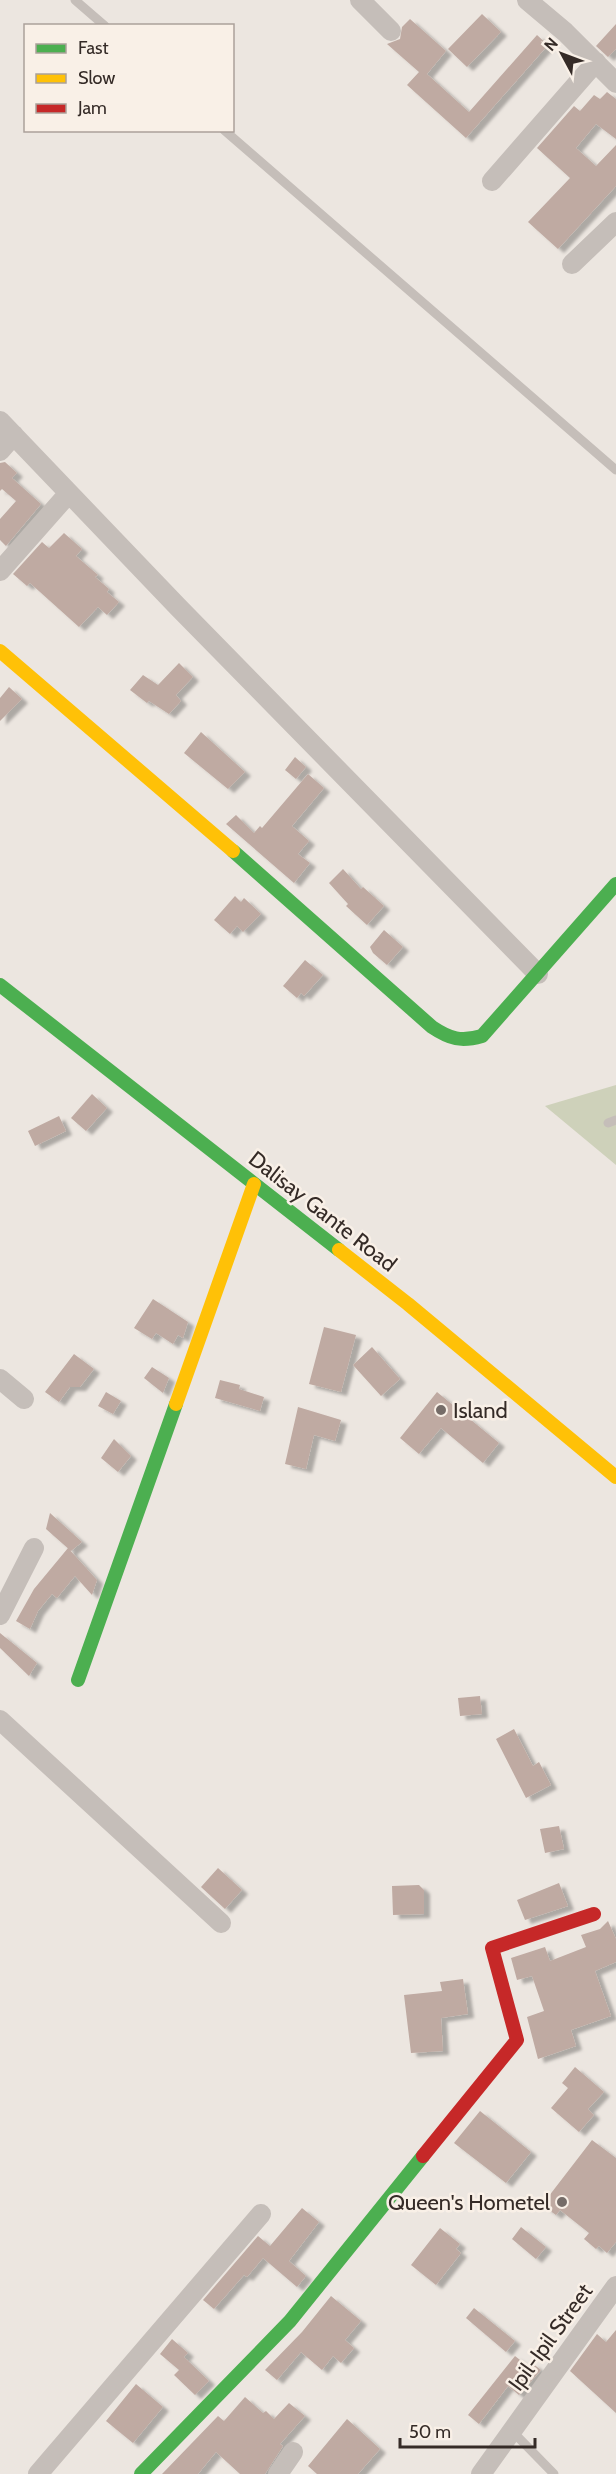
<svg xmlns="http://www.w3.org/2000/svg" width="616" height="2474" font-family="Cabin,sans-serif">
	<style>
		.green { fill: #ced1ba }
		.building { fill: #bfaaa2; filter: url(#shadow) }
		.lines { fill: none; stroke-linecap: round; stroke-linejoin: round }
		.lane { stroke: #c5beb9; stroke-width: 9 }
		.street { stroke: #c5beb9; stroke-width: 20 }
		.fast { stroke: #4caf50; stroke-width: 14 }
		.slow { stroke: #ffc107; stroke-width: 14 }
		.jam { stroke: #c62828; stroke-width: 14 }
		.poi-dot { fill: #756c68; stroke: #f9f0e7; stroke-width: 2 }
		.labels { text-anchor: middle; stroke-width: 5; stroke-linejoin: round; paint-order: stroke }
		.street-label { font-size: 22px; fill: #352b27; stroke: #f9f0e7 }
		.poi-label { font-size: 22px; fill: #352b27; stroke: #f9f0e7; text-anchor: start }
	</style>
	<defs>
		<filter id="shadow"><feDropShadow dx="6" dy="4" stdDeviation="1.5" flood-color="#0004"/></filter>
	</defs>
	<rect width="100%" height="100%" fill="#ece6e0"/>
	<!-- green -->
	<path class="green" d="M 616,1085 L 616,1165 L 545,1106 Z"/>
	<!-- building -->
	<path class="building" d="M 482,14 L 501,32 L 467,67 L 448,49 Z
		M 410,19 L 446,51 L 427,74 L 469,112 L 537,35 L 548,45 L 466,138 L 407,85 L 419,72 L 387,44 L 400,39 L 402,27 Z
		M 616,24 L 616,49 L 608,57 L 596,46 Z
		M 607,92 L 616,99 L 616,139 L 596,124 L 576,148 L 596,166 L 616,145 L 616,186 L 558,249 L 528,222 L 570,178 L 537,148 L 574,106 L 580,111 L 594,95 L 600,99 Z
		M 5,462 L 17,473 L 12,478 L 41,504 L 6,546 L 0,540 L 0,519 L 16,501 L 2,489 L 0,491 L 0,463 Z
		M 64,533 L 82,549 L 76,556 L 98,575 L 95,577 L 109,589 L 107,592 L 119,602 L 107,615 L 98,607 L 79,627 L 30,583 L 27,586 L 13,574 L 42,542 L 49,548 Z
		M 179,663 L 193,677 L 176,695 L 181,701 L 169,714 L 149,701 L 147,703 L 130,690 L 143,675 L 158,685 Z
		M 9,687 L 22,699 L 0,721 L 0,698 Z
		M 201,732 L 245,772 L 228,789 L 184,753 Z
		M 295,757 L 306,767 L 296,779 L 285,770 Z
		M 308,774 L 324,788 L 292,826 L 309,841 L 298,854 L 310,863 L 294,883 L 226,824 L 236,815 L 254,833 L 260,826 L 262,828 Z
		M 343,869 L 361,889 L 363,887 L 384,906 L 367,925 L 346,906 L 348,904 L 329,883 Z
		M 235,896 L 241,902 L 244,898 L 261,914 L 243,932 L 237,926 L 230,934 L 214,920 Z
		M 384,930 L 403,947 L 387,965 L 373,953 L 370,947 Z
		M 305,960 L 323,975 L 304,996 L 301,993 L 297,998 L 283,986 Z
		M 92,1094 L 107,1108 L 86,1131 L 71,1118 Z
		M 59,1116 L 66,1131 L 35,1146 L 28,1131 Z
		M 153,1299 L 188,1322 L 183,1338 L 178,1335 L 173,1344 L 156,1333 L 152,1339 L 134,1328 Z
		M 324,1327 L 356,1335 L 341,1392 L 309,1384 Z
		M 372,1347 L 400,1379 L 381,1396 L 353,1365 Z
		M 74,1354 L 94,1369 L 80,1387 L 70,1387 L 59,1402 L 45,1392 Z
		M 152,1367 L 169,1378 L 163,1393 L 144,1378 Z
		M 220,1380 L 240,1385 L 239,1389 L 264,1397 L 260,1411 L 215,1398 Z
		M 106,1392 L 121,1401 L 113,1414 L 98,1406 Z
		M 437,1392 L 499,1443 L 483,1463 L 441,1428 L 419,1454 L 400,1438 Z
		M 298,1407 L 341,1420 L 335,1441 L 314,1435 L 306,1469 L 285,1464 Z
		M 114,1439 L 131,1456 L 118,1472 L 101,1458 Z
		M 50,1513 L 82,1542 L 71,1551 L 46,1529 Z
		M 68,1548 L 97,1580 L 92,1595 L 75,1576 L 57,1598 L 52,1594 L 38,1611 L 30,1629 L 16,1621 L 34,1589 Z
		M 0,1633 L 37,1663 L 29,1676 L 0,1648 Z
		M 480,1696 L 482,1714 L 460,1716 L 458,1698 Z
		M 514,1729 L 533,1766 L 539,1762 L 551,1785 L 526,1798 L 496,1739 Z
		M 559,1826 L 564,1849 L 545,1853 L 540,1829 Z
		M 218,1868 L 242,1890 L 225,1909 L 201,1887 Z
		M 559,1883 L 568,1906 L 525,1920 L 517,1900 Z
		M 419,1885 L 424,1890 L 424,1914 L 393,1915 L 392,1886 Z
		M 608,1921 L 616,1939 L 616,1962 L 595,1971 L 611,2016 L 571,2030 L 576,2046 L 538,2059 L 527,2017 L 544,2011 L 532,1976 L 517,1980 L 511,1958 L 545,1947 L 550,1961 L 586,1947 L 581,1935 L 600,1929 Z
		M 463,1979 L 468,2014 L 441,2018 L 443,2051 L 411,2053 L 404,1995 L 442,1991 L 440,1982 Z
		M 575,2067 L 604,2092 L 588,2109 L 594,2115 L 579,2132 L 551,2108 L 568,2088 L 562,2083 Z
		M 480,2111 L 531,2152 L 506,2183 L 454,2143 Z
		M 592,2140 L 616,2158 L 616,2242 L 607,2253 L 599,2246 L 596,2249 L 584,2239 L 589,2233 L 560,2210 L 556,2215 L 542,2205 Z
		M 302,2208 L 319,2222 L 289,2261 L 306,2276 L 297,2287 L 263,2258 L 247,2277 L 244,2275 L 214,2309 L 203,2300 L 258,2236 L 270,2246 Z
		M 521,2227 L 546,2247 L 536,2259 L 512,2239 Z
		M 440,2228 L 460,2244 L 456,2249 L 461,2253 L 436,2285 L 411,2265 Z
		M 331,2296 L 361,2321 L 345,2340 L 354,2348 L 341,2363 L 333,2356 L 322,2370 L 301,2352 L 277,2380 L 265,2370 L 302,2332 Z
		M 474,2308 L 515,2341 L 506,2352 L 466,2318 Z
		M 616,2330 L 616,2413 L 570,2371 L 597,2334 L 606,2342 Z
		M 172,2339 L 188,2353 L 184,2357 L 209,2381 L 195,2395 L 174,2375 L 179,2370 L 160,2354 Z
		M 515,2356 L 529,2367 L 532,2363 L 541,2370 L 519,2395 L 508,2386 L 479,2424 L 468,2415 Z
		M 136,2384 L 163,2407 L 133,2443 L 106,2421 Z
		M 245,2397 L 263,2413 L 266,2411 L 274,2419 L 289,2403 L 305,2416 L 280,2444 L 283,2446 L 265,2474 L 240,2474 L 216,2452 L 198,2474 L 162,2474 L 218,2416 L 224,2421 Z
		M 347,2419 L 380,2449 L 358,2474 L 317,2474 L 308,2466 Z"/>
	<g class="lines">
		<!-- lane -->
		<path class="lane" d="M 75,0 L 105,26
			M 224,130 L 616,470
			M 608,1123 L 616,1120
			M 512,2431 L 554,2474"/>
		<!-- street -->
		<path class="street" d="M 360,0 L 391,31
			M 527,0 L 565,32 L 616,83
			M 492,181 L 596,62
			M 572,264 L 616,222
			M 0,421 L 179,608 L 538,974
			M 0,451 L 14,435
			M 0,571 L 69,493
			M 0,1379 L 24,1399
			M 0,1615 L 34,1548
			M 0,1720 L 221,1923
			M 38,2474 L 261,2214
			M 278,2474 L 293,2452
			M 481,2474 L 616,2286"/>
		<!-- fast -->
		<path class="fast" d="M 233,851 L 432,1027 C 450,1039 461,1042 482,1036 L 616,884
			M 0,985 L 339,1250
			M 78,1680 L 176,1404
			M 141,2474 L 290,2321 L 423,2156"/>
		<!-- slow -->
		<path class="slow" d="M 0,651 L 233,851
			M 339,1250 L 408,1304 L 616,1477
			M 176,1404 L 254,1184"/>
		<!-- jam -->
		<path class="jam" d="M 423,2156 L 517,2040 L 492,1948 L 594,1914"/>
	</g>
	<!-- markers -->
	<g class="poi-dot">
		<circle cx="441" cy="1410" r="6"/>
		<circle cx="562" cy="2202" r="6"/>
	</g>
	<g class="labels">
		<!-- street labels -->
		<g class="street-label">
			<text transform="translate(323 1211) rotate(38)" y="8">Dalisay Gante Road</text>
			<text transform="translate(550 2337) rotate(-54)" y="8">Ipil-Ipil Street</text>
		</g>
		<!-- poi labels -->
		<g class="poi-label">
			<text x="453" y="1418">Island</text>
			<text x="550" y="2210" text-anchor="end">Queen's Hometel</text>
		</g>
	</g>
	<!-- legend -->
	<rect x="24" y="24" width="210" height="108" fill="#f9f0e7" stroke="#aba19a" stroke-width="1.5"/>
	<rect x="36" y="44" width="30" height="9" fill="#4caf50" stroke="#aba19a" stroke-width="1.5"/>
	<text x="78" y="54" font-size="18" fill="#352b27">Fast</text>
	<rect x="36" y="74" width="30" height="9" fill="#ffc107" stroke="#aba19a" stroke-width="1.5"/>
	<text x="78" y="84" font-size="18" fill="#352b27">Slow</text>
	<rect x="36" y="104" width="30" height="9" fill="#c62828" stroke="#aba19a" stroke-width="1.5"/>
	<text x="78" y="114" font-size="18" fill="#352b27">Jam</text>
	<!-- north arrow -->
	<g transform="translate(562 54) rotate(311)" stroke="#f9f0e7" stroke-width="4.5" paint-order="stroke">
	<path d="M0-4.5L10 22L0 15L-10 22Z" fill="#352b27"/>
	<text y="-9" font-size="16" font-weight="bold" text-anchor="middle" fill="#352b27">N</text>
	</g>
	<!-- scale -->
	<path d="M400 2438v9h135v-9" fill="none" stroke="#352b27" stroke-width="3"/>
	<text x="409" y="2438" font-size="18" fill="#352b27" stroke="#f9f0e7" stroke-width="4.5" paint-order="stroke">50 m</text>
</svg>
